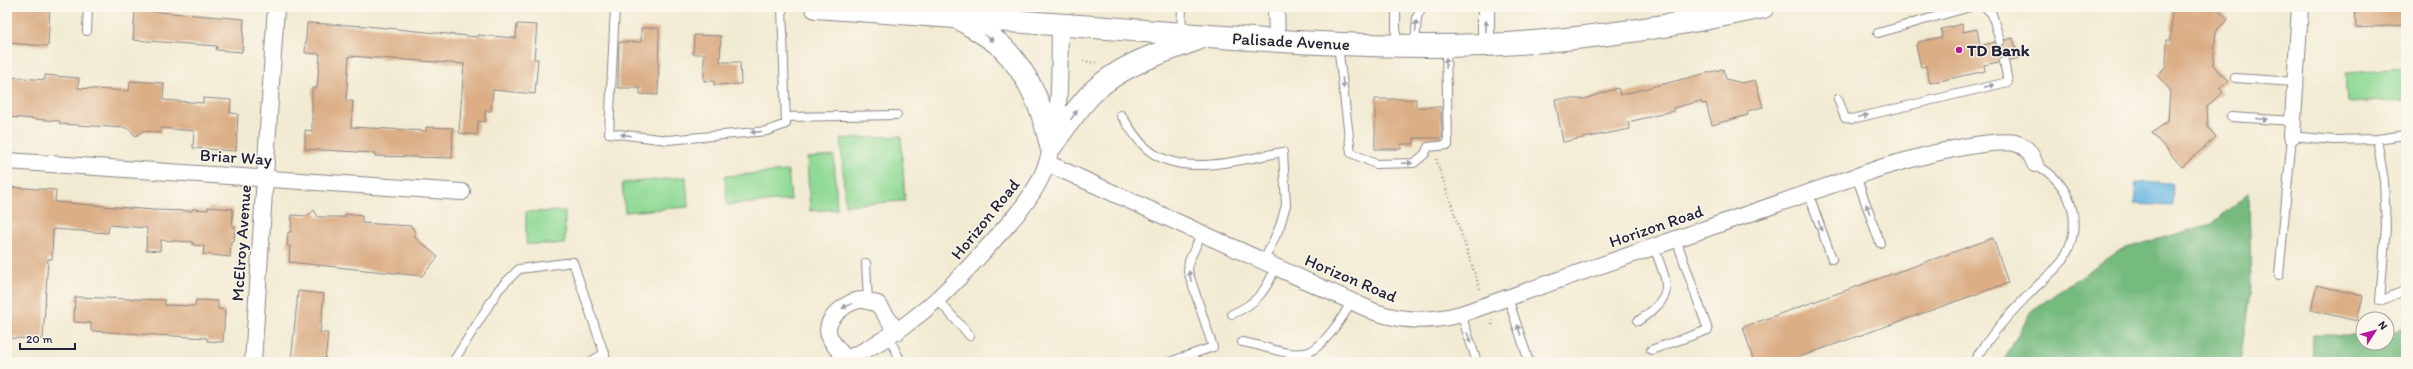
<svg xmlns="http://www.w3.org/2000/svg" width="2413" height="369" font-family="Itim,sans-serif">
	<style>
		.green { fill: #91da96; stroke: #5a7e68 }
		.forest { fill: #74ba7f; stroke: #4b6e5d }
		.water { fill: #67b7e2; stroke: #446c8e }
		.building { fill: #dbae86 }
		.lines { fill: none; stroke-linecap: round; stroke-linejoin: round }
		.lane-casing { stroke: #8a8687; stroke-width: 10 }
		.street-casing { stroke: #8a8687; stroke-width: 18 }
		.primary-casing { stroke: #8a8687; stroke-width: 24 }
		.path { stroke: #8a8687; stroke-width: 2.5; stroke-dasharray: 1 3; stroke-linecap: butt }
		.lane { stroke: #fff; stroke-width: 8 }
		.street { stroke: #fff; stroke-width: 16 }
		.primary { stroke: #fff; stroke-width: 22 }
		.oneway { fill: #9c9ca7 }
		.poi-dot { fill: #b5179e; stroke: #fbf7ec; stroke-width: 1.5 }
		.labels { text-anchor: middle; stroke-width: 3; stroke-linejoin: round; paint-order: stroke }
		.street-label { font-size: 17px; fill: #22223b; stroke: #fbf7ec }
		.poi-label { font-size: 17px; font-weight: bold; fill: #22223b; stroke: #fbf7ec; text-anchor: start }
	</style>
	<rect width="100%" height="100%" fill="#fbf7ec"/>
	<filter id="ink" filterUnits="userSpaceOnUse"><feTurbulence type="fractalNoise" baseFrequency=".025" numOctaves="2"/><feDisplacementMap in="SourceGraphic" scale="8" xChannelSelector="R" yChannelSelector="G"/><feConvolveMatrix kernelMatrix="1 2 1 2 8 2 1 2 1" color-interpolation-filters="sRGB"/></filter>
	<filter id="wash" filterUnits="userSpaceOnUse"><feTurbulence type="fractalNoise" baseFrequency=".012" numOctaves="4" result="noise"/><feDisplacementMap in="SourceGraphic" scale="16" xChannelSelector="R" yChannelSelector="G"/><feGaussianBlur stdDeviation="0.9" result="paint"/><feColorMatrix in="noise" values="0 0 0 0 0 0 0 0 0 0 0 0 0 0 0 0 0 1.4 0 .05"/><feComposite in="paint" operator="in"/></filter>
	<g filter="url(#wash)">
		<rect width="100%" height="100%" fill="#f2ebd3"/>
		<!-- green -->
		<path class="green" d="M 2406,69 L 2406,100 L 2347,103 L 2345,73 Z
			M 901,136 L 905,201 L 845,205 L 841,139 Z
			M 834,156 L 837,209 L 810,211 L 807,158 Z
			M 788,171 L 791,200 L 727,205 L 725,176 Z
			M 686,177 L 688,207 L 625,212 L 622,183 Z
			M 565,211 L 565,244 L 526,244 L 526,212 Z"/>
		<!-- forest -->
		<path class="forest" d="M 2249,192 L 2251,287 L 2240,362 L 2003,362 L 2031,311 L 2119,250 L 2212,224 Z
			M 2406,326 L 2406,362 L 2312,362 L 2313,335 L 2363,335 L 2363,343 L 2387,343 L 2387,335 Z"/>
		<!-- water -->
		<path class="water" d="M 2136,182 L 2173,184 L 2172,206 L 2134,204 Z"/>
		<g id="blocks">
			<!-- building -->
			<path class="building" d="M 7,7 L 50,7 L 48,46 L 7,43 Z
				M 2172,7 L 2216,7 L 2228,19 L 2216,31 L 2213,65 L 2228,81 L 2219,88 L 2223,92 L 2207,106 L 2208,127 L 2216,137 L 2182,167 L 2152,133 L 2168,121 L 2170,90 L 2157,75 L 2166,66 L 2167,40 L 2171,40 Z
				M 2355,7 L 2406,7 L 2406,25 L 2356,28 Z
				M 135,10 L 244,19 L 242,52 L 216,50 L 217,46 L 133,40 Z
				M 307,23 L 366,26 L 478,37 L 478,35 L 516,38 L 517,24 L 537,25 L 534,59 L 538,59 L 535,94 L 493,90 L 491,111 L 485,111 L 485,122 L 478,121 L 477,135 L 459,133 L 464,64 L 349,56 L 346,101 L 353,101 L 351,127 L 426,131 L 426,127 L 453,128 L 452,158 L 375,156 L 375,153 L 305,149 L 305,130 L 312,131 L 312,88 L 317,88 L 320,54 L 305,53 Z
				M 1962,24 L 1963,32 L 1977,29 L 1980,46 L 1995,42 L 2001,46 L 2005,40 L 2013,38 L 2018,58 L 2009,60 L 2003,56 L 1999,62 L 1984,65 L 1985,71 L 1930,83 L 1926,66 L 1921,67 L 1916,45 L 1918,44 L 1918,42 L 1942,37 L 1941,29 Z
				M 641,28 L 659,28 L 658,95 L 640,94 L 640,88 L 618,88 L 619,42 L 641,42 Z
				M 694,35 L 721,36 L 720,62 L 740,62 L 741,84 L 714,85 L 714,81 L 704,81 L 704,54 L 693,54 Z
				M 1723,69 L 1726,79 L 1742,83 L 1755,80 L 1763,107 L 1747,111 L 1748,115 L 1712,125 L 1706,103 L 1702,104 L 1701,101 L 1673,108 L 1674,111 L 1628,122 L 1630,129 L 1563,142 L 1555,99 L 1584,99 L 1618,88 L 1620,95 Z
				M 45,75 L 79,78 L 78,88 L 129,91 L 130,81 L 164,83 L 163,100 L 203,103 L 203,98 L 231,100 L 230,113 L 238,114 L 236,151 L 193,148 L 194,131 L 161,128 L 161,133 L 143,131 L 136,136 L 127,128 L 60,124 L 60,121 L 7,117 L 7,97 L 11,98 L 12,77 L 45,80 Z
				M 1375,99 L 1416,99 L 1416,107 L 1441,107 L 1442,138 L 1414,138 L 1414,144 L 1401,144 L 1401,149 L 1375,149 Z
				M 7,187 L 56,190 L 55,202 L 153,210 L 192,211 L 192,209 L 208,210 L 208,207 L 233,209 L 232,226 L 235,226 L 234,241 L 231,241 L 230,257 L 203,254 L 204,246 L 193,245 L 193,242 L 161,240 L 160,251 L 146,250 L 147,228 L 109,225 L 108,233 L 53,229 L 52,259 L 48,259 L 43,339 L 7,338 Z
				M 314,210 L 318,217 L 345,217 L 346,214 L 362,216 L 362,223 L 411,226 L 415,232 L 415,237 L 438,257 L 422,276 L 289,262 L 290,246 L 287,246 L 288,232 L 291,232 L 292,215 L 307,216 Z
				M 1993,238 L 2008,283 L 1785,362 L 1754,362 L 1743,327 Z
				M 2317,285 L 2363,296 L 2357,321 L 2311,310 Z
				M 298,291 L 324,294 L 320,333 L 328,333 L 325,362 L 291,362 Z
				M 75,297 L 165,300 L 165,305 L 195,306 L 196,300 L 218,301 L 218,309 L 225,310 L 223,342 L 207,341 L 207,338 L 91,331 L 91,323 L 74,322 Z"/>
		</g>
	</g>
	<g filter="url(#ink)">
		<use href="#blocks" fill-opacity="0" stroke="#8a8687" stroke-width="1"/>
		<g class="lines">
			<defs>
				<path id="lane" d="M 615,7 L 609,133 L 668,140 L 767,131 L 786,124 L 782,7
					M 1396,7 L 1396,45
					M 1985,7 L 1992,14 L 2000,41
					M 87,31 L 88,7
					M 1181,32 L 1182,7
					M 1878,33 L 1970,7
					M 1338,45 L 1351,153 L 1376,164 L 1414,163 L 1425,154 L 1428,147 L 1448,145 L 1446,47
					M 1415,45 L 1417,17 L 1422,7
					M 2235,78 L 2295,82
					M 1838,99 L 1845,118 L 1852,119 L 2008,82 L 2004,61
					M 1121,115 C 1129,126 1135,138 1145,147 C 1180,180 1242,159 1283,152 L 1286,205 L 1280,226 L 1264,261
					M 786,117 L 897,115
					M 2231,117 L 2293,121
					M 2377,139 L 2406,135
					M 1856,176 L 1880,243
					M 1808,192 L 1832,259
					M 866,263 L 868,301
					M 2279,275 L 2292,136 L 2333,140 L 2377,139 L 2384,181 L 2386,227 L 2380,301 L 2406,290
					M 1508,298 L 1529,362
					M 938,300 L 970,336
					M 1232,314 C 1256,304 1267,290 1276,266
					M 1461,314 L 1477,362
					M 1638,321 C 1677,295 1668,286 1654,247
					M 889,337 L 901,362
					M 1242,342 C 1263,345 1284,356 1305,353 C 1321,351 1345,315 1351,301
					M 1651,350 L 1708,330 L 1676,239
					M 1307,354 L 1310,362
					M 453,362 L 499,289 L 519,269 L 573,262 L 607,362
					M 590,362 L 605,353
					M 1169,362 L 1213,347 L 1188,271 L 1189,261 L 1202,233
					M 1976,362 L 1976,358 C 1993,331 2014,309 2037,286 C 2045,278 2057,269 2063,260 C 2085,222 2072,184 2035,164"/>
				<path id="street" d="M 1276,7 L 1277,40
					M 1486,7 L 1486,44
					M 2292,136 L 2300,7
					M 7,161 L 462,192
					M 1047,163 L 1375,312 C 1404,322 1432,322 1461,314 L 1883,167 C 1919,157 1954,147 1991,143 C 1998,143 2008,141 2015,143 C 2027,146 2031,154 2035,164
					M 847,359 C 840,352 829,341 828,331 C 827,317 849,300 862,300 C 867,300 873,303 878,304 L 897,332
					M 253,362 L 276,7
					M 841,362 C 908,332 946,294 994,240 C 1015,217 1037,193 1047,163 C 1062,119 1059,70 1060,24"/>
				<path id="primary" d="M 816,7 C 918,14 1020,21 1121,29 C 1242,39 1363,49 1484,45 C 1578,41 1671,27 1763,7
					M 957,17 C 971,26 988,35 1001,46 C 1029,73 1043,109 1051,146
					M 1051,146 C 1065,127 1078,106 1095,90 C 1124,63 1164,52 1200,38"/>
			</defs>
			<!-- lane casing -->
			<use href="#lane" class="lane-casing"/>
			<!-- street casing -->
			<use href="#street" class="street-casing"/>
			<!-- primary casing -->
			<use href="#primary" class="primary-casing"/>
			<!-- path -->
			<path class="path" d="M 1083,61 L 1096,63
				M 1436,159 L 1480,289
				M 1491,320 L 1493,327"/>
			<!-- lane -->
			<use href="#lane" class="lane"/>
			<!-- street -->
			<use href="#street" class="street"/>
			<!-- primary -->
			<use href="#primary" class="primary"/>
		</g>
		<!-- one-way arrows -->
		<defs><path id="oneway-solid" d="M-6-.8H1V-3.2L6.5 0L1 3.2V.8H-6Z"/></defs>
		<g class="oneway">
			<use href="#oneway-solid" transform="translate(1416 26) rotate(-86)"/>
			<use href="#oneway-solid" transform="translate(1486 26) rotate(-90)"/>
			<use href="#oneway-solid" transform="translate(989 38) rotate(34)"/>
			<use href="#oneway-solid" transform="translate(1446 63) rotate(-90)"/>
			<use href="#oneway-solid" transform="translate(1343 83) rotate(83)"/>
			<use href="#oneway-solid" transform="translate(1989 86) rotate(-13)"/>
			<use href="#oneway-solid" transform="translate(1074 115) rotate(-54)"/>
			<use href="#oneway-solid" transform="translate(1863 116) rotate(-13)"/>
			<use href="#oneway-solid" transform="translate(2262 119) rotate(4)"/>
			<use href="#oneway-solid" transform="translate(756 132) rotate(175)"/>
			<use href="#oneway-solid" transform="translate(626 135) rotate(-173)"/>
			<use href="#oneway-solid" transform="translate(1407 163) rotate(-1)"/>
			<use href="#oneway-solid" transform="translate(1868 209) rotate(-110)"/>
			<use href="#oneway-solid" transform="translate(1820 226) rotate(71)"/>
			<use href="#oneway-solid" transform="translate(1190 276) rotate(-103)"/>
			<use href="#oneway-solid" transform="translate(847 306) rotate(155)"/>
			<use href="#oneway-solid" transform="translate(1519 330) rotate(-108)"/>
			<use href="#oneway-solid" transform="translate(1469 338) rotate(72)"/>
		</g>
	</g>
	<!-- markers -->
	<circle class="poi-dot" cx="1959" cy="50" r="4"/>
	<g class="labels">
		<!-- street labels -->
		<g class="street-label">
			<text transform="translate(1291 41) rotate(3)" y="6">Palisade Avenue</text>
			<text transform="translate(236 157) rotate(4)" y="6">Briar Way</text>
			<text transform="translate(985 219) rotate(-51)" y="6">Horizon Road</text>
			<text transform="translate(1656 226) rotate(-19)" y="6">Horizon Road</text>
			<text transform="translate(241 243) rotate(-86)" y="6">McElroy Avenue</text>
			<text transform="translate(1351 278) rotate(23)" y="6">Horizon Road</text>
		</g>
		<!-- poi labels -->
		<g class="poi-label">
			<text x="1967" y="56">TD Bank</text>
		</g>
	</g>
	<!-- margin -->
	<rect width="2413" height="369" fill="none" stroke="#fbf7ec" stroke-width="24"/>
	<!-- north arrow -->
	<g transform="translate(2375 331) rotate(54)"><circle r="19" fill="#fbf7ec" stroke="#a4a2a5"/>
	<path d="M0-3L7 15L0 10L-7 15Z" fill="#b5179e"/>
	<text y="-6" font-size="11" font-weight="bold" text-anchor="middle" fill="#22223b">N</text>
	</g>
	<!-- scale -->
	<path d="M20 343v6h55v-6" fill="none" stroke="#22223b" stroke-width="2"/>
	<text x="26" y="343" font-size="12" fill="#22223b" stroke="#fbf7ec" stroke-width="3" paint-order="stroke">20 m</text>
</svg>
